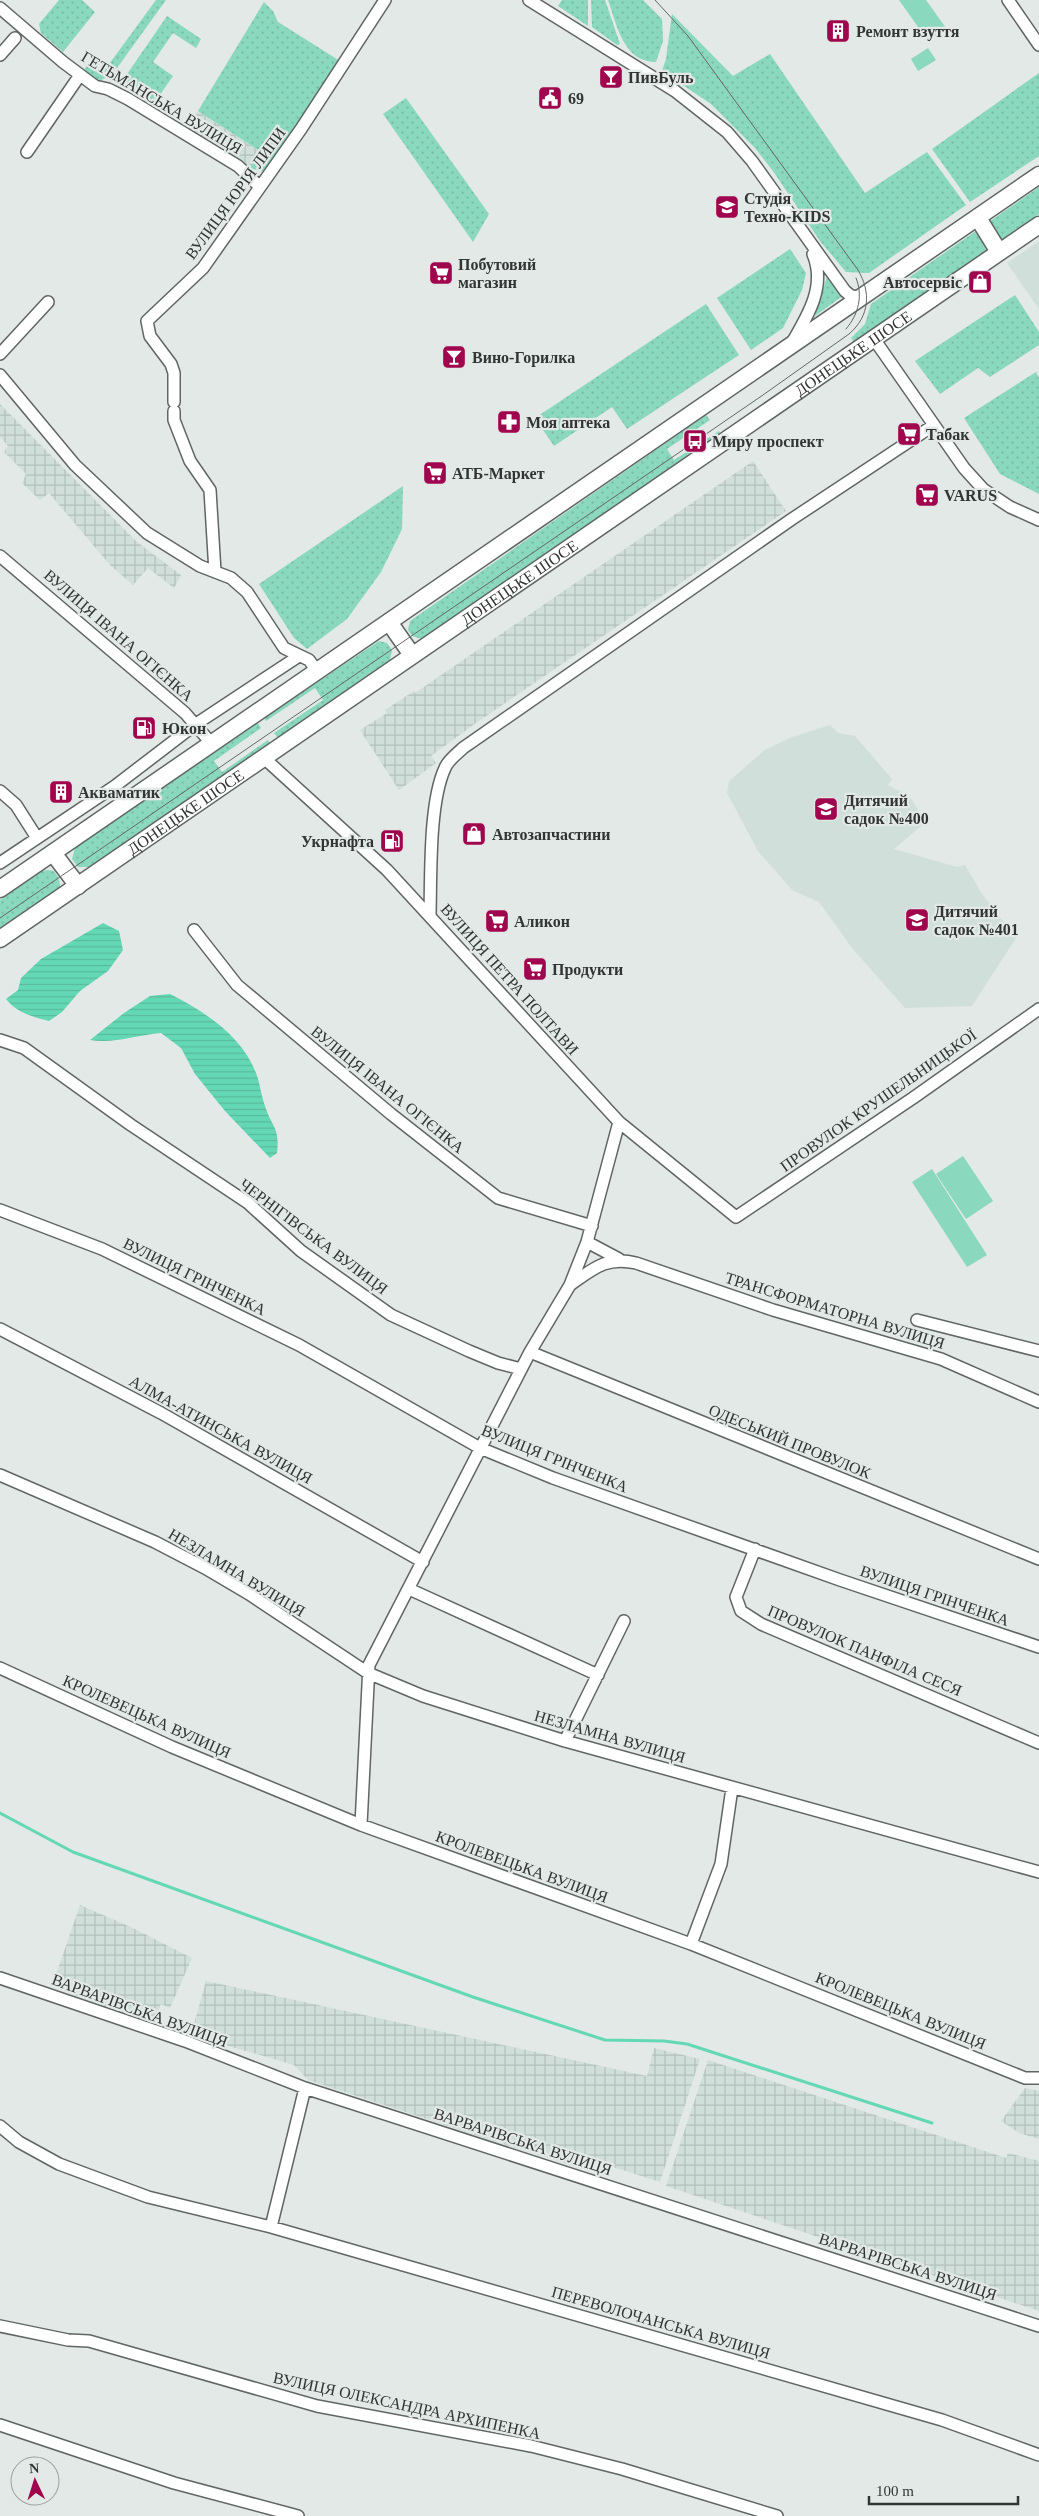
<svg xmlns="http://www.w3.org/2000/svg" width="1039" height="2516" font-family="'Times New Roman',serif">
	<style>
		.built { fill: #d0dfd9 }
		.industrial { fill: url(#industrial-grid) }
		.grass { fill: url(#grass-dots) }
		.green { fill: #8ad8bd }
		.water { fill: url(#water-rules) }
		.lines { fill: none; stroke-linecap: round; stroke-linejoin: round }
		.stream { stroke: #64d8b4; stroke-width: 3 }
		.minor-casing { stroke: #606663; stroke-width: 14 }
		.highway-casing { stroke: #606663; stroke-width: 19 }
		.minor { stroke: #fff; stroke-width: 11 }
		.highway { stroke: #fff; stroke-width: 16 }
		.tram { stroke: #646867; stroke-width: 1 }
		.labels { text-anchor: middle; stroke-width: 4.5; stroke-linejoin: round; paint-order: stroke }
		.poi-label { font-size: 16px; font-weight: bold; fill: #323534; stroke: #e2e9e6; text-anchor: start }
		.street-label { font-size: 16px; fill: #323534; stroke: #e2e9e6 }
	</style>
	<defs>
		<pattern id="industrial-grid" width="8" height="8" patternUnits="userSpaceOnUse" patternTransform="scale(1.25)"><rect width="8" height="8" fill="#d0dfd9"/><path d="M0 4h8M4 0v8" fill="none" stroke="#b3c0bb"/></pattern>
		<pattern id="grass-dots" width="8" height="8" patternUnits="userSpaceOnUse" patternTransform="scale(1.25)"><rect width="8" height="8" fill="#8ad8bd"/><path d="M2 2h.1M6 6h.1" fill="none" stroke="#78baa3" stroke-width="1.8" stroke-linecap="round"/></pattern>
		<pattern id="water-rules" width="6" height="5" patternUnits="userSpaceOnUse" patternTransform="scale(1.25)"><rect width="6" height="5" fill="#64d8b4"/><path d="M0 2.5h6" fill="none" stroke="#57ba9b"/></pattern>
	</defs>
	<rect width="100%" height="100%" fill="#e2e9e6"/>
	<!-- built -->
	<path class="built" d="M 1039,241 L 1039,309 L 1007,263 Z
		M 830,725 L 838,733 L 855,736 L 892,779 L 888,785 L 909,796 L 926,822 L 894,849 L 957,867 L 965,865 L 982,894 L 1016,938 L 972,1006 L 905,1008 L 852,948 L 819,902 L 792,890 L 758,851 L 727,793 L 729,781 L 765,750 L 792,737 Z"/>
	<!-- industrial -->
	<path class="industrial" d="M 198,111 L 260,151 L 249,168 L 186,127 Z
		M 0,404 L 137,542 L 181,575 L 174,588 L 148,568 L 133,585 L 110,565 L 49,493 L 40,500 L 22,483 L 26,474 L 4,452 L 8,446 L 0,437 Z
		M 753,461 L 786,511 L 476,723 L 431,756 L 436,763 L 399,790 L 360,730 L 387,713 L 385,710 L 414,691 L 415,693 Z
		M 80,1905 L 133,1928 L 192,1958 L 170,2008 L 161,2004 L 152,2026 L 52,1986 Z
		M 206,1981 L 647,2076 L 654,2048 L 700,2059 L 660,2182 L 582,2157 L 577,2167 L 500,2143 L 308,2080 L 294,2065 L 191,2035 Z
		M 708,2060 L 1006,2158 L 1008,2153 L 1039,2161 L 1039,2311 L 666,2186 Z
		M 1025,2088 L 1039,2091 L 1039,2139 L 1019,2133 L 1001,2121 Z"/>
	<!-- grass -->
	<path class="grass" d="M 59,0 L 82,0 L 95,12 L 63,52 L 41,33 L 39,24 Z
		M 156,0 L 166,0 L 112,75 L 99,81 L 84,70 L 89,62 L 104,71 Z
		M 562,0 L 588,0 L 588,26 L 558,6 Z
		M 591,0 L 605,0 L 620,44 L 617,45 L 592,27 Z
		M 608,0 L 643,0 L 662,19 L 663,41 L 656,62 C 623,62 617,25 608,0 Z
		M 264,2 L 273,11 L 278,22 L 340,61 L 264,172 L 249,168 L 260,151 L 198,111 Z
		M 672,14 L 733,76 L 770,54 L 865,193 L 927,152 L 966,205 L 869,273 L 846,272 L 820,241 L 773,171 L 755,148 L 711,104 L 662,71 L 666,59 Z
		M 167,16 L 201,39 L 196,48 L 173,33 L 153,62 L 173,76 L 155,102 L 123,80 Z
		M 1039,73 L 1039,156 L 970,202 L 932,149 Z
		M 406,98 L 489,214 L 473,242 L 383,114 Z
		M 1039,187 L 1039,214 L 854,342 L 851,338 L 865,324 L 871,304 Z
		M 790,249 L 806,273 L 802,290 L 783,328 L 751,350 L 717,298 Z
		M 828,273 L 844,295 L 815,316 Z
		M 1015,295 L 1039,332 L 1039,345 L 990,377 L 978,368 L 940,394 L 915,361 Z
		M 706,304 L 739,355 L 627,429 L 612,407 L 554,446 L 535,418 Z
		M 1036,372 L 1039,378 L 1039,494 L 1000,474 L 964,418 Z
		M 706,415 L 710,420 L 667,449 L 674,460 L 719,431 L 720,433 L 422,639 L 412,636 L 408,630 L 410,621 Z
		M 403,486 L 402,529 L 381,572 L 347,619 L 307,649 L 294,638 L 259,584 Z
		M 379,641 L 387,643 L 392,650 L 390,660 L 278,738 L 274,733 L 323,700 L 315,688 L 266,721 L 264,718 Z
		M 258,723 L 261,728 L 214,761 L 222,772 L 268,740 L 270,743 L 89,867 L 78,867 L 72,859 L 75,848 Z
		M 48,870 L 54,871 C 58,877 60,880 60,887 L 0,929 L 0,900 L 42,871 Z"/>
	<!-- green -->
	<path class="green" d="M 899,0 L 926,0 L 946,28 L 928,41 Z
		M 928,48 L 936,60 L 918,71 L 911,59 Z
		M 963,1156 L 993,1201 L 966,1219 L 936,1174 Z
		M 932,1169 L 987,1255 L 967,1267 L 912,1182 Z"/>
	<!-- water -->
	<path class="water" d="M 103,923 L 119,931 L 123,950 L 108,971 L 80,991 L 62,1012 L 49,1021 C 33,1017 17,1013 6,999 L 18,990 L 21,978 L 41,959 Z
		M 170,994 C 204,1011 242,1036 256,1073 C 260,1083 261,1095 265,1106 C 272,1128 280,1127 277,1153 L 270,1158 L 225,1111 L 195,1074 L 181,1048 L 161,1033 C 137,1035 113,1044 90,1040 L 124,1013 L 150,996 Z"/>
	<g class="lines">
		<!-- stream -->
		<path class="stream" d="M 0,1813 L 73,1852 L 473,1997 L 605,2040 L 664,2041 L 687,2044 L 932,2123"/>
		<defs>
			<path id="minor" d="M 529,0 L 675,91 L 727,132 L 752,161 L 845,291 L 851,296 L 860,297
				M 1008,0 L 1039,45
				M 0,8 L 63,62 L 95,86 L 108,89 L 128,99 L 238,166 L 260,187
				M 0,55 L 15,38
				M 27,152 L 80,75
				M 874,339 L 964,468 L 983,489 L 1010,507 L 1039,520
				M 793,341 C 809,314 826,285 813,254
				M 0,354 L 48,302
				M 0,375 L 75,465 L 147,533 L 200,566 L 231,578 L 247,592 L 284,648 L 309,660 L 317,671
				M 174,402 L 174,373 L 171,364 L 150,336 L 147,321 L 203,268 L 301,129 L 385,0
				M 174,411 L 174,420 L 190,461 L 210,490 L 215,572
				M 0,556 L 185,713 L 212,744
				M 264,758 L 387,870 L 619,1122 L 736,1217 L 913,1098 L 1039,1009
				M 0,791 L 16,805 L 37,838
				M 0,863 L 115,786 L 196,724 L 299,656
				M 430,914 C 431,875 429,802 445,768 C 448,760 457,754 463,748 L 792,519 L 934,425
				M 194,930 L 237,985 L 391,1114 L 498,1198 L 592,1226
				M 0,1040 L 24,1048 L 131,1125 L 248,1203 L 301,1251 L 391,1315 L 469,1351 L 498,1363 L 521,1369
				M 0,1210 L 102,1249 L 299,1345 L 480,1448 L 553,1478 L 840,1580 L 1039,1647
				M 587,1242 L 619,1259
				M 570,1285 C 593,1269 606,1256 636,1263 L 773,1310 L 941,1359 L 1039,1402
				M 917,1320 L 1039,1351
				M 0,1329 L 161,1413 L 423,1562
				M 530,1352 L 1039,1559
				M 0,1475 L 155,1542 L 205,1568 L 249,1594 L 368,1673 L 423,1696 L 565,1741 L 1039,1872
				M 755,1549 L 736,1597 L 741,1611 L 761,1624 L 1039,1743
				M 409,1589 L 598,1675
				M 0,1668 L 172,1747 L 361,1825 L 691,1944 L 1025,2078 L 1039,2078
				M 565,1741 L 624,1621
				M 361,1825 L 369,1665 L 530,1352 L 570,1285 L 587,1242 L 619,1122
				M 691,1944 L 721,1864 L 732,1788
				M 0,1978 L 185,2041 L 305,2088 L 1039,2326
				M 0,2126 L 19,2142 L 59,2164 L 148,2197 L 271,2227 L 942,2420 L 1039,2455
				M 271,2227 L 305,2088
				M 0,2326 L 68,2340 L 89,2341 L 317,2406 L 531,2446 L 622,2469 L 777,2516
				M 0,2425 L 174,2483 L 298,2516"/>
			<g id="highway">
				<path d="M 978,218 L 999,252"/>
				<path d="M 389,622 L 412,655"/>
				<path d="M 53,853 L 78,886"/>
				<path d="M 0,889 L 1039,175"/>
				<path id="s1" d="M 0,939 L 1039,225"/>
			</g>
		</defs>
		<!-- minor casing -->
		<use href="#minor" class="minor-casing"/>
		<!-- highway casing -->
		<use href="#highway" class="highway-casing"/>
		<!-- minor -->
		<use href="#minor" class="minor"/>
		<!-- highway -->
		<use href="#highway" class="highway"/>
		<!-- tram -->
		<path class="tram" d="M 846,329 C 859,314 863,295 856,278
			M 0,918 L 763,395 L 849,334 C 870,316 871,292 858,270 L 688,36 L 655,0"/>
	</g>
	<!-- icons -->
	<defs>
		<symbol id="building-square" viewBox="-11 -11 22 22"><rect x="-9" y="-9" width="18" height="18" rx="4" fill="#9f064d" stroke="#e2e9e6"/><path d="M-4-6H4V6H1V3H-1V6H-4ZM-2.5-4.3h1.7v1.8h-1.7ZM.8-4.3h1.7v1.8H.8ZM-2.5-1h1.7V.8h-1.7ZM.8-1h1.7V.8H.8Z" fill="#fff"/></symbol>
		<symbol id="bar-square" viewBox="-11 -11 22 22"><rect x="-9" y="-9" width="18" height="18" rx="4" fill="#9f064d" stroke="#e2e9e6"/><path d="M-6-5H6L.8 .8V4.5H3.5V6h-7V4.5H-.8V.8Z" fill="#fff"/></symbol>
		<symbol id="civic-square" viewBox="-11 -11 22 22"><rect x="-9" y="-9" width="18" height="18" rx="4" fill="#9f064d" stroke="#e2e9e6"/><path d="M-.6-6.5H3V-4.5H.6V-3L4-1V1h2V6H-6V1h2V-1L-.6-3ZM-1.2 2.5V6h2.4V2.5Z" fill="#fff"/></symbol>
		<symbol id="school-square" viewBox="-11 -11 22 22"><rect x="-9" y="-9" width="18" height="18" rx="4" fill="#9f064d" stroke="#e2e9e6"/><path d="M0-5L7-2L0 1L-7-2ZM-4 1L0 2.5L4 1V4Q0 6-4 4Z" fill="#fff"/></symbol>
		<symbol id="supermarket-square" viewBox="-11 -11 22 22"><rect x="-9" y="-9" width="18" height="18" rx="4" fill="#9f064d" stroke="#e2e9e6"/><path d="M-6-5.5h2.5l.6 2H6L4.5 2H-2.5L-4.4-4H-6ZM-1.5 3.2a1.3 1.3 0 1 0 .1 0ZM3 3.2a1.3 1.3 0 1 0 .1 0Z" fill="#fff"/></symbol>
		<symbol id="shop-square" viewBox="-11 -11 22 22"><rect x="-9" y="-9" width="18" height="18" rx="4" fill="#9f064d" stroke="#e2e9e6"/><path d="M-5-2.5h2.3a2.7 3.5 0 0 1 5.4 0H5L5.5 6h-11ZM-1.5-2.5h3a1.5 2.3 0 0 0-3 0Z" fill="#fff"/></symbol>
		<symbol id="pharmacy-square" viewBox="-11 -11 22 22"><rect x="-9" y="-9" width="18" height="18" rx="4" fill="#9f064d" stroke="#e2e9e6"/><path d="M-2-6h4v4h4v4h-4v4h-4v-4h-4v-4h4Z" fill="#fff"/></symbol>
		<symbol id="bus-square" viewBox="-11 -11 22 22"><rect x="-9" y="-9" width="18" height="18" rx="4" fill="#9f064d" stroke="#e2e9e6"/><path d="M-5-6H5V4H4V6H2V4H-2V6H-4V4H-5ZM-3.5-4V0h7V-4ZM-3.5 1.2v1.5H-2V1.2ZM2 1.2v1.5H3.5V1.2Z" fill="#fff"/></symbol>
		<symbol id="fuel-square" viewBox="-11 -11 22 22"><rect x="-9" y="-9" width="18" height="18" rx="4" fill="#9f064d" stroke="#e2e9e6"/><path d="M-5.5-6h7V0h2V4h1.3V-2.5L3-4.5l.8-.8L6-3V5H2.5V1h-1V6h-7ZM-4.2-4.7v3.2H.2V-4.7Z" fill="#fff"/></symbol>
	</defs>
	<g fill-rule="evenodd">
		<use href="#building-square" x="824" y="17" width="28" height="28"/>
		<use href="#bar-square" x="597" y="63" width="28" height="28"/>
		<use href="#civic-square" x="536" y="84" width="28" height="28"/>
		<use href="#school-square" x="713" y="193" width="28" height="28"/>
		<use href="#supermarket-square" x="427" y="259" width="28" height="28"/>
		<use href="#shop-square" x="966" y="268" width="28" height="28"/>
		<use href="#bar-square" x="440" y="343" width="28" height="28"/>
		<use href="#pharmacy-square" x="495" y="408" width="28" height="28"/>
		<use href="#supermarket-square" x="895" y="420" width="28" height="28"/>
		<use href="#bus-square" x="681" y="427" width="28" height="28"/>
		<use href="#supermarket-square" x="421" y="459" width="28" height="28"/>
		<use href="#supermarket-square" x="913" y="481" width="28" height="28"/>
		<use href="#fuel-square" x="130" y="714" width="28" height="28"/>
		<use href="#building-square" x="47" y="778" width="28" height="28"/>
		<use href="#school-square" x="812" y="795" width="28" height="28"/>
		<use href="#shop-square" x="460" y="820" width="28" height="28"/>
		<use href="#fuel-square" x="378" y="827" width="28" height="28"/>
		<use href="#school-square" x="903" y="906" width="28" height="28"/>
		<use href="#supermarket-square" x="483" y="907" width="28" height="28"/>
		<use href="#supermarket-square" x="521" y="955" width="28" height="28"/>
	</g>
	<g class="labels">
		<!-- poi labels -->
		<g class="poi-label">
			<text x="856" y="37">Ремонт взуття</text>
			<text x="628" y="83">ПивБуль</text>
			<text x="568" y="104">69</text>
			<text x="744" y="204">Студія<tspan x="744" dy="18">Техно-KIDS</tspan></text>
			<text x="458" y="270">Побутовий<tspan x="458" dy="18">магазин</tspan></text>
			<text x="962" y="288" text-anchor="end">Автосервіс</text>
			<text x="472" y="363">Вино-Горилка</text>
			<text x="526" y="428">Моя аптека</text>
			<text x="926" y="440">Табак</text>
			<text x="712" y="447">Миру проспект</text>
			<text x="452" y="479">АТБ-Маркет</text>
			<text x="944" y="501">VARUS</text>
			<text x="162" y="734">Юкон</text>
			<text x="78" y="798">Акваматик</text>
			<text x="844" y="806">Дитячий<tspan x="844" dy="18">садок №400</tspan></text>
			<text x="492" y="840">Автозапчастини</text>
			<text x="374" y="847" text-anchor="end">Укрнафта</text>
			<text x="934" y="917">Дитячий<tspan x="934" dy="18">садок №401</tspan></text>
			<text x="514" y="927">Аликон</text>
			<text x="552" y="975">Продукти</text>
		</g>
		<!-- street labels -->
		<g class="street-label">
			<text transform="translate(162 102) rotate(31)" y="6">ГЕТЬМАНСЬКА ВУЛИЦЯ</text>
			<text transform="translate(235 193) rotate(-54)" y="6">ВУЛИЦЯ ЮРІЯ ЛИПИ</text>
			<text dy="6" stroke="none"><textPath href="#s1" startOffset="1035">ДОНЕЦЬКЕ ШОСЕ</textPath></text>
			<text dy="6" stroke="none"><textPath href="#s1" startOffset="630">ДОНЕЦЬКЕ ШОСЕ</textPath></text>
			<text transform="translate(119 635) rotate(41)" y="6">ВУЛИЦЯ ІВАНА ОГІЄНКА</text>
			<text dy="6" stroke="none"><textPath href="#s1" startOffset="225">ДОНЕЦЬКЕ ШОСЕ</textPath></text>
			<text transform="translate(510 979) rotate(48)" y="6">ВУЛИЦЯ ПЕТРА ПОЛТАВИ</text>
			<text transform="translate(388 1089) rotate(39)" y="6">ВУЛИЦЯ ІВАНА ОГІЄНКА</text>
			<text transform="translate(878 1100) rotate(-35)" y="6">ПРОВУЛОК КРУШЕЛЬНИЦЬКОЇ</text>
			<text transform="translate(314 1236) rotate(37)" y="6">ЧЕРНІГІВСЬКА ВУЛИЦЯ</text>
			<text transform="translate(195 1276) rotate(26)" y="6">ВУЛИЦЯ ГРІНЧЕНКА</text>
			<text transform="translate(835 1310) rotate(17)" y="6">ТРАНСФОРМАТОРНА ВУЛИЦЯ</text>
			<text transform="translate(221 1429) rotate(29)" y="6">АЛМА-АТИНСЬКА ВУЛИЦЯ</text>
			<text transform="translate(790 1441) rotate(22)" y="6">ОДЕСЬКИЙ ПРОВУЛОК</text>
			<text transform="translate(555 1458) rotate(22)" y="6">ВУЛИЦЯ ГРІНЧЕНКА</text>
			<text transform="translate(237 1572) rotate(31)" y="6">НЕЗЛАМНА ВУЛИЦЯ</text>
			<text transform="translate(935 1595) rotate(19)" y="6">ВУЛИЦЯ ГРІНЧЕНКА</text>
			<text transform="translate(865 1650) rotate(23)" y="6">ПРОВУЛОК ПАНФІЛА СЕСЯ</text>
			<text transform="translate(147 1716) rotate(24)" y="6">КРОЛЕВЕЦЬКА ВУЛИЦЯ</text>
			<text transform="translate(610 1736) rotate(16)" y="6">НЕЗЛАМНА ВУЛИЦЯ</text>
			<text transform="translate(522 1866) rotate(20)" y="6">КРОЛЕВЕЦЬКА ВУЛИЦЯ</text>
			<text transform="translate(140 2010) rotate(20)" y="6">ВАРВАРІВСЬКА ВУЛИЦЯ</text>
			<text transform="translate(901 2010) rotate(22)" y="6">КРОЛЕВЕЦЬКА ВУЛИЦЯ</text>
			<text transform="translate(523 2141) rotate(18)" y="6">ВАРВАРІВСЬКА ВУЛИЦЯ</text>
			<text transform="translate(908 2266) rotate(18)" y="6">ВАРВАРІВСЬКА ВУЛИЦЯ</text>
			<text transform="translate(661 2322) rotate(16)" y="6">ПЕРЕВОЛОЧАНСЬКА ВУЛИЦЯ</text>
			<text transform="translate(407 2405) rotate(12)" y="6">ВУЛИЦЯ ОЛЕКСАНДРА АРХИПЕНКА</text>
		</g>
	</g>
	<!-- north arrow -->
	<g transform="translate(35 2481) rotate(356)"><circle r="24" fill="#e2e9e6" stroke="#9ca19f"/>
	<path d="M0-4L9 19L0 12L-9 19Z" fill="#9f064d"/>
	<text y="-8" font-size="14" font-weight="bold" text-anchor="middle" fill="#323534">N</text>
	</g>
	<!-- scale -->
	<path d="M869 2496v8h149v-8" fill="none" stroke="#323534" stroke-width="2.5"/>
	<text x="876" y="2496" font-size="15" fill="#323534" stroke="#e2e9e6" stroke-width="4" paint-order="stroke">100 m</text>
</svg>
